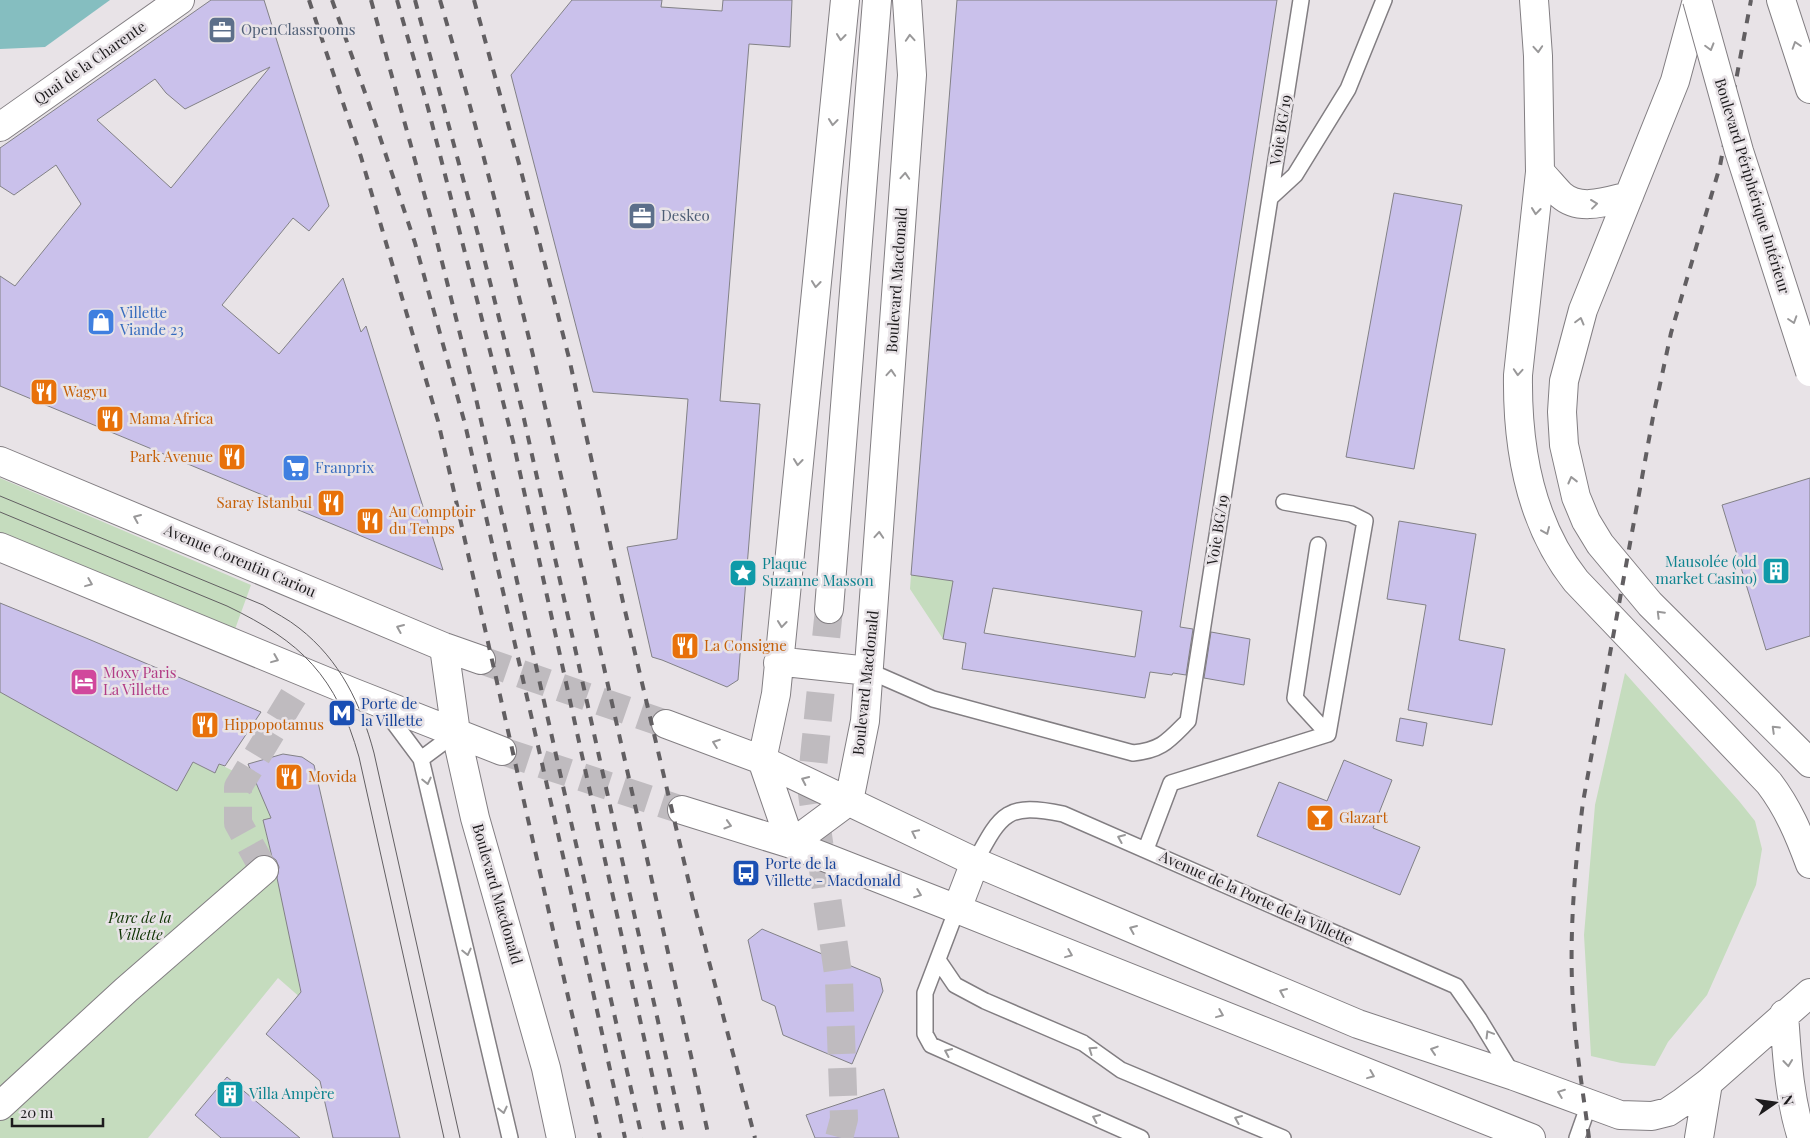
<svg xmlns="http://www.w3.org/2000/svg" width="1810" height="1138" font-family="'Playfair Display',serif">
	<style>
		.green { fill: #c5dcbe }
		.water { fill: #85bec0 }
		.building { fill: #cac1eb; stroke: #828186; fill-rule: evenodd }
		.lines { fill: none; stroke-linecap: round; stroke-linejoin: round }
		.street-tunnel { stroke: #bfbbbf; stroke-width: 28; stroke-dasharray: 28 14; stroke-linecap: butt }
		.primary-tunnel { stroke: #bfbbbf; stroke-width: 28; stroke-dasharray: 28 14; stroke-linecap: butt }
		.lane-casing { stroke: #827e82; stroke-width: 18 }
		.street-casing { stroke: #827e82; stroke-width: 30 }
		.primary-casing { stroke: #827e82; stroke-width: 30 }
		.highway-casing { stroke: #827e82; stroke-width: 30 }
		.lane { stroke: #fff; stroke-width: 15 }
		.street { stroke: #fff; stroke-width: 28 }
		.primary { stroke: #fff; stroke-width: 28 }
		.highway { stroke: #fff; stroke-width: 28 }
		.tram { stroke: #625f62; stroke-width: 1 }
		.rail { stroke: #625f62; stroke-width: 4; stroke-dasharray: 9 9; stroke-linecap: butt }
		.highway-bridge-casing { stroke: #827e82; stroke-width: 30; stroke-linecap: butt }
		.highway-bridge { stroke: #fff; stroke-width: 28 }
		.oneway { stroke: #999899 }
		.labels { text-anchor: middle; stroke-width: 5; stroke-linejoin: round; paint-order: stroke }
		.service-label { font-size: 15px; fill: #4e5e75; stroke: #e8e3e7; text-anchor: start }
		.street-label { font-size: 15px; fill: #1d1b1d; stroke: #e8e3e7 }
		.shop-label { font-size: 15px; fill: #366cbe; stroke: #e8e3e7; text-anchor: start }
		.food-label { font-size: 15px; fill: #c56008; stroke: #e8e3e7; text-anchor: start }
		.culture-label { font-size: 15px; fill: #0d838f; stroke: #e8e3e7; text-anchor: start }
		.hotel-label { font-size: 15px; fill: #b23c85; stroke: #e8e3e7; text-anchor: start }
		.transit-label { font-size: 15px; fill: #164399; stroke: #e8e3e7; text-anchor: start }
		.park-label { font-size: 15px; font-style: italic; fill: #0d3200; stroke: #e8e3e7 }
	</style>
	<rect width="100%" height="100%" fill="#e8e3e7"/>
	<!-- green -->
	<path class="green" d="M 0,478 L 251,585 L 234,632 L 0,535 Z
		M 911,575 L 953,581 L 943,639 L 910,589 Z
		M 1625,673 L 1739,801 L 1755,821 L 1762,849 L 1756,885 L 1707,995 L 1668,1042 L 1655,1066 L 1621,1063 L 1591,1056 L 1584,935 L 1595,805 Z
		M 0,692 L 177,791 L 193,762 L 215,773 L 219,764 L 258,783 L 277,817 L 263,821 L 281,893 L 302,999 L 278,978 L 148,1138 L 0,1138 Z"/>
	<!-- water -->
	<path class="water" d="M 0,0 L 110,0 L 45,47 L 0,49 Z"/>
	<!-- building -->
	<path class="building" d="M 211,0 L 264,0 L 329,206 L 309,231 L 293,218 L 222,305 L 279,354 L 343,278 L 361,332 L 366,326 L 443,570 L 0,386 L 0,276 L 15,286 L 81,204 L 56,165 L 14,195 L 0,186 L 0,148 ZM 270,67 L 171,188 L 97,120 L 155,79 L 166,93 L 185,109 Z
		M 572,0 L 662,0 L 661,7 L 722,11 L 723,0 L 792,0 L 790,47 L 749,44 L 720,401 L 760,404 L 738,680 L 727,687 L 662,660 L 652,657 L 627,547 L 677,539 L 688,399 L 593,392 L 511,75 Z
		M 957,0 L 1277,0 L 1180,627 L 1193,629 L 1186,675 L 1173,673 L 1172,675 L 1150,672 L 1145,698 L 962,669 L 966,643 L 943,639 L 953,581 L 911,575 ZM 993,588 L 1142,611 L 1135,657 L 984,633 Z
		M 1394,193 L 1462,205 L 1414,469 L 1346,457 Z
		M 1810,478 L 1810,636 L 1766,650 L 1722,505 Z
		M 1399,521 L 1476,534 L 1459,640 L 1505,649 L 1492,725 L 1408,710 L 1426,605 L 1387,599 Z
		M 0,603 L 86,638 L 261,712 L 225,766 L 219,764 L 215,773 L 193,762 L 177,791 L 0,692 Z
		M 1211,632 L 1250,639 L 1244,685 L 1204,678 Z
		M 1400,718 L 1427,723 L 1423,746 L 1396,741 Z
		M 283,754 L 302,757 L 314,765 L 400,1138 L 333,1138 L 320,1081 L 266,1034 L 301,992 L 277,878 L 279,867 L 276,860 L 272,857 L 263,820 L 271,818 L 248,764 Z
		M 1344,760 L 1392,780 L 1373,828 L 1420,847 L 1400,895 L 1257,836 L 1279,782 L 1327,801 Z
		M 762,929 L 880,978 L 883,991 L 852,1064 L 783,1035 L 775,1006 L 762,1000 L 748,940 Z
		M 227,1077 L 300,1138 L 221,1138 L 195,1115 Z
		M 884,1089 L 899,1138 L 815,1138 L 806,1115 Z"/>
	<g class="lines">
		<!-- street-tunnel -->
		<path class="street-tunnel" d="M 264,870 L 238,823 L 238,787 L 308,672"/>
		<!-- primary-tunnel -->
		<path class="primary-tunnel" d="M 829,609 L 811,787 L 839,980 L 844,1119 L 839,1138
			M 481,660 L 666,724
			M 502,751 L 682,810"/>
		<defs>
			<path id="lane" d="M 1270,198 L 1295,175 L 1348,89 L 1384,0
				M 1318,545 L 1295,698 L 1328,734
				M 869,671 L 933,699 L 1133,753 C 1162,750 1168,741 1188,721 L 1301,0
				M 383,708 L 421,759
				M 456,733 L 421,759 L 510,1138
				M 1146,849 L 1171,783 L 1328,734 L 1365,521 L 1351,514 L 1284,502
				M 975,862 C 1001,814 1006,802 1063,814 L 1456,986 L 1479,1019 L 1513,1075
				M 957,909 L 925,993 L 925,1034 L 931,1045 L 1141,1138
				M 938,960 L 955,985 L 985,1001 L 1083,1043 L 1121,1070 L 1283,1138
				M 1577,1138 L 1589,1104"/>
			<path id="street" d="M 0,127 L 180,0
				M 0,1106 L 126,990 L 264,870"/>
			<path id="primary" d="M 0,461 L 444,647 L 481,660
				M 0,547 L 352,692 L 502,751
				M 829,609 L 877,0
				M 444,647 L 456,733 L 475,818 L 546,1068 L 561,1138
				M 778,663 L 794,663 L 869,671
				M 666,724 L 762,760 L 975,862 L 1358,1024 L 1514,1076 L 1620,1115 L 1652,1116 L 1668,1112 L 1683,1102 L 1708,1083 L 1810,993
				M 682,810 L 791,844 L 957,909 L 1531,1138
				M 791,844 L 849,801 L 865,721 L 912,75 L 907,0
				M 791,844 L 762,760 L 776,694 L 845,0
				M 957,909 L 975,862
				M 1784,1014 C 1787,1056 1789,1098 1802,1138
				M 1699,1138 L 1708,1083"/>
			<path id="highway" d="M 1534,0 L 1538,56 L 1540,172 L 1518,375 C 1517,447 1530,523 1576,581 L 1769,783 C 1788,808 1799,834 1810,864
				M 1697,0 L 1675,81 L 1583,310 L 1564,381 L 1562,412 L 1564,445 L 1576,497 L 1586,521 L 1600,544 L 1650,604 L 1810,763
				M 1781,0 L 1810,89
				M 1540,172 C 1547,179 1554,188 1561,195 C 1580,212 1608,201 1629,196"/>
		</defs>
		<!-- lane casing -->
		<use href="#lane" class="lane-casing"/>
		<!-- street casing -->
		<use href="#street" class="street-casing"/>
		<!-- primary casing -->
		<use href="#primary" class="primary-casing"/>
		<!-- highway casing -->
		<use href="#highway" class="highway-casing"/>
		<!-- lane -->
		<use href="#lane" class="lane"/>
		<!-- street -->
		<use href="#street" class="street"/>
		<!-- primary -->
		<use href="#primary" class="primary"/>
		<!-- highway -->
		<use href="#highway" class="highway"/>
		<!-- tram -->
		<path class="tram" d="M 0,496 L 263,605 C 275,613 288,619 299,628 C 340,660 361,704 374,753 L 460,1138
			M 0,512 L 227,606 C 302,642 336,676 359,757 L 444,1138"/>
		<!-- rail -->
		<path class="rail" d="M 309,0 L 361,157 L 438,421 L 600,1138
			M 332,0 L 369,104 L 415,243 L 465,424 L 568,878 L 625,1138
			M 371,0 L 433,226 L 475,394 L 642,1138
			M 397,0 L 428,108 L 513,441 L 666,1138
			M 415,0 L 480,242 L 522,410 L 684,1138
			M 440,0 C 497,194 542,390 586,587 C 627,771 669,954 709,1138
			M 474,0 L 521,171 L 569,358 L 623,602 L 694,904 L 755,1138
			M 1589,1138 C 1584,1098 1577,1058 1574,1017 C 1568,945 1574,873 1583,802 L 1653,417 L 1671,333 L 1720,166 L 1751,0"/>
		<defs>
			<path id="highway-bridge" d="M 1697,0 L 1739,151 L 1810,372"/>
		</defs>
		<!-- highway-bridge casing -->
		<use href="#highway-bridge" class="highway-bridge-casing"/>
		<!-- highway-bridge -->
		<use href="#highway-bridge" class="highway-bridge"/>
	</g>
	<!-- one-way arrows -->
	<defs><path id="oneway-chevron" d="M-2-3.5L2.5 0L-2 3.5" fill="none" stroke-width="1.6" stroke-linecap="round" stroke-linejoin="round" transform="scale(1.25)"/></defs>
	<g class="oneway">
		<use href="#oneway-chevron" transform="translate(841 37) rotate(96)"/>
		<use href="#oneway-chevron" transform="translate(910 38) rotate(-94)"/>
		<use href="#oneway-chevron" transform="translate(1796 45) rotate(-108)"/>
		<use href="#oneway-chevron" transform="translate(1710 47) rotate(74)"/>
		<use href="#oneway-chevron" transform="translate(1538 49) rotate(86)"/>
		<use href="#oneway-chevron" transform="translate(833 122) rotate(96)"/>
		<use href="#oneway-chevron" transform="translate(905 176) rotate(-86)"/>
		<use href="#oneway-chevron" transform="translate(1594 204) rotate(-7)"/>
		<use href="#oneway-chevron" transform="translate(1536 211) rotate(96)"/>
		<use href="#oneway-chevron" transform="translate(816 284) rotate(96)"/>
		<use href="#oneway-chevron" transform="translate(1793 320) rotate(72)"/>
		<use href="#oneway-chevron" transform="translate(1580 321) rotate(-75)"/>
		<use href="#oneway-chevron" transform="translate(1518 372) rotate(94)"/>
		<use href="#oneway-chevron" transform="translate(891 373) rotate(-86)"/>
		<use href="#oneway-chevron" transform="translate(798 462) rotate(96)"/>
		<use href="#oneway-chevron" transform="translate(1572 480) rotate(-104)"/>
		<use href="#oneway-chevron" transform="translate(137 518) rotate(-157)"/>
		<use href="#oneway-chevron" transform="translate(1546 531) rotate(67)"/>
		<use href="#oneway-chevron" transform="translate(879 535) rotate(-86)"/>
		<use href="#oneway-chevron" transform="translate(89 583) rotate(22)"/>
		<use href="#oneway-chevron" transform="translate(1660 614) rotate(-135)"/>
		<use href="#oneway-chevron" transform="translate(782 624) rotate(96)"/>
		<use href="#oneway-chevron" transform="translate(400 628) rotate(-157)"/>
		<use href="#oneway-chevron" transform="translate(275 659) rotate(22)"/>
		<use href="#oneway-chevron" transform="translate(1775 729) rotate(-136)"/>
		<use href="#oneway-chevron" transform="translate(716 743) rotate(-160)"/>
		<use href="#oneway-chevron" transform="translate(805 780) rotate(-155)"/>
		<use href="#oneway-chevron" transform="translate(427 781) rotate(77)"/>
		<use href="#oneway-chevron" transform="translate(728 825) rotate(17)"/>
		<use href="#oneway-chevron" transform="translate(915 833) rotate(-154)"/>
		<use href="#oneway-chevron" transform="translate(1121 838) rotate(-157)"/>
		<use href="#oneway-chevron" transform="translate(918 894) rotate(21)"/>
		<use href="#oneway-chevron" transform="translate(1133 929) rotate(-157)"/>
		<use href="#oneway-chevron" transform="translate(467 952) rotate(77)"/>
		<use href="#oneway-chevron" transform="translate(1069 954) rotate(22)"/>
		<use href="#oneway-chevron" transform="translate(1283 992) rotate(-157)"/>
		<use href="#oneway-chevron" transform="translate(1220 1014) rotate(22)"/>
		<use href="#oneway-chevron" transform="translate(1489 1034) rotate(-121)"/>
		<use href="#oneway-chevron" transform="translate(1092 1050) rotate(-145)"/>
		<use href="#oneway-chevron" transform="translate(1434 1050) rotate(-162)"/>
		<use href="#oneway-chevron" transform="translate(948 1052) rotate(-156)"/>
		<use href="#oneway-chevron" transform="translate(1788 1063) rotate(84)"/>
		<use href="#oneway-chevron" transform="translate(1371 1075) rotate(22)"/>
		<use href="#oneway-chevron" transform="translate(1561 1093) rotate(-159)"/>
		<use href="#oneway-chevron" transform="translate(503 1110) rotate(77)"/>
		<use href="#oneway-chevron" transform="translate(1096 1118) rotate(-156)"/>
		<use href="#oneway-chevron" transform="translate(1238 1119) rotate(-157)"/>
	</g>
	<!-- icons -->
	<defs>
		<symbol id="office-square" viewBox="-11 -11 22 22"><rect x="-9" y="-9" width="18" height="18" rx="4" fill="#5c6f8a" stroke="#e8e3e7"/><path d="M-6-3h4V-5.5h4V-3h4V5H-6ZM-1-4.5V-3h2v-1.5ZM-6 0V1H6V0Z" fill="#fff"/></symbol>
		<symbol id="shop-square" viewBox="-11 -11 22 22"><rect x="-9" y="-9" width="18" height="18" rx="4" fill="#3f7fe0" stroke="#e8e3e7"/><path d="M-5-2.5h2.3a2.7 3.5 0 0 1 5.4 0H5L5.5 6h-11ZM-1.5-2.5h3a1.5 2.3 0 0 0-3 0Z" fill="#fff"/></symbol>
		<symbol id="restaurant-square" viewBox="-11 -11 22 22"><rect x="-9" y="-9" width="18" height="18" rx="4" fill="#e8710a" stroke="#e8e3e7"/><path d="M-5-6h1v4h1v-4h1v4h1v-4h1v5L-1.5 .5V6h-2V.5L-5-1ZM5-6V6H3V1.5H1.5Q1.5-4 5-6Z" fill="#fff"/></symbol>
		<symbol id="supermarket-square" viewBox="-11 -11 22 22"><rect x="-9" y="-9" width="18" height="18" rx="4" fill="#3f7fe0" stroke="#e8e3e7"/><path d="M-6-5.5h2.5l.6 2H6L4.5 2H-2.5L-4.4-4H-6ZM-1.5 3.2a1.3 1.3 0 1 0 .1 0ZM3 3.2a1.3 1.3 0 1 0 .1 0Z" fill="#fff"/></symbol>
		<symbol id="building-square" viewBox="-11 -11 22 22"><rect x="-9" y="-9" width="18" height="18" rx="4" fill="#0f9aa8" stroke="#e8e3e7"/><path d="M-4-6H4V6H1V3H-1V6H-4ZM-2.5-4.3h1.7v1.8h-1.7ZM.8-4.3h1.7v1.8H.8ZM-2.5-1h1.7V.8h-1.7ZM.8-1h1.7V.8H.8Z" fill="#fff"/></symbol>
		<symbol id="sight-square" viewBox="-11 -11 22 22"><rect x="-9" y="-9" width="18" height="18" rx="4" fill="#0f9aa8" stroke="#e8e3e7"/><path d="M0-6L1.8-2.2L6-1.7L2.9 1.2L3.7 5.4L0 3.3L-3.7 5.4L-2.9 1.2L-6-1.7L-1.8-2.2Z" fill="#fff"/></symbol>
		<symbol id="hotel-square" viewBox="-11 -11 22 22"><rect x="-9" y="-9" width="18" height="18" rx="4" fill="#d1479c" stroke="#e8e3e7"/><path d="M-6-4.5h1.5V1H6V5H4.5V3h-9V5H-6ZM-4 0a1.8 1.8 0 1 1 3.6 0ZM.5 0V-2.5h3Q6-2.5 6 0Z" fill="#fff"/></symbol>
		<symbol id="metro-square" viewBox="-11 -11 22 22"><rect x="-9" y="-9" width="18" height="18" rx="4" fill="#1a4fb4" stroke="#e8e3e7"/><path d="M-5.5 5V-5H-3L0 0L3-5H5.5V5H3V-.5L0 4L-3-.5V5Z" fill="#fff"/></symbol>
		<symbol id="bar-square" viewBox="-11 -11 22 22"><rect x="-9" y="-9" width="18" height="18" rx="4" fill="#e8710a" stroke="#e8e3e7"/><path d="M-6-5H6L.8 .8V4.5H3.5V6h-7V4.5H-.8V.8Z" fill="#fff"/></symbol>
		<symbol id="bus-square" viewBox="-11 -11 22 22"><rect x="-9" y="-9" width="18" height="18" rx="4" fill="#1a4fb4" stroke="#e8e3e7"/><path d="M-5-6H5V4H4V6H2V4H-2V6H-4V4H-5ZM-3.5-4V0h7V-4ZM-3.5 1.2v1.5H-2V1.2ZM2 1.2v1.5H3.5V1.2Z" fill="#fff"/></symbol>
	</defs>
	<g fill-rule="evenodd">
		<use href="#office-square" x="206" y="14" width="32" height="32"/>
		<use href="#office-square" x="626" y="200" width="32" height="32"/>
		<use href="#shop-square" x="85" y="306" width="32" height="32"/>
		<use href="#restaurant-square" x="28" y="376" width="32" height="32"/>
		<use href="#restaurant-square" x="94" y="403" width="32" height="32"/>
		<use href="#restaurant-square" x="216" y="441" width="32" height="32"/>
		<use href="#supermarket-square" x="280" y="452" width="32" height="32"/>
		<use href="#restaurant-square" x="315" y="487" width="32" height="32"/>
		<use href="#restaurant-square" x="354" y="505" width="32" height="32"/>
		<use href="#building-square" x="1760" y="555" width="32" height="32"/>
		<use href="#sight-square" x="727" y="557" width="32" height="32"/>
		<use href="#restaurant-square" x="669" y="630" width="32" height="32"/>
		<use href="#hotel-square" x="68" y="666" width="32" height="32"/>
		<use href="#metro-square" x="326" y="697" width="32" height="32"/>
		<use href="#restaurant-square" x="189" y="709" width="32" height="32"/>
		<use href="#restaurant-square" x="273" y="761" width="32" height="32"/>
		<use href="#bar-square" x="1304" y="802" width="32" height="32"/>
		<use href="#bus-square" x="730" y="857" width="32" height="32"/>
		<use href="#building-square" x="214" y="1078" width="32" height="32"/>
	</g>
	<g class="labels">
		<!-- service labels -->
		<g class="service-label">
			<text x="241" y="35">OpenClassrooms</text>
			<text x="661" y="221">Deskeo</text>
		</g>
		<!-- street labels -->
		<g class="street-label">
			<text transform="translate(90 63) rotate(-35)" y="5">Quai de la Charente</text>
			<text transform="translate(1281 130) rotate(-81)" y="5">Voie BG/19</text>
			<text transform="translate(1752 186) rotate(73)" y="5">Boulevard Périphérique Intérieur</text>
			<text transform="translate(897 280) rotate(-86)" y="5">Boulevard Macdonald</text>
			<text transform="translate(1218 530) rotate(-81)" y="5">Voie BG/19</text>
			<text transform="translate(240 561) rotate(23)" y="5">Avenue Corentin Cariou</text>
			<text transform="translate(866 683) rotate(-84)" y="5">Boulevard Macdonald</text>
			<text transform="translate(497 894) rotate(74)" y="5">Boulevard Macdonald</text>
			<text transform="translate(1256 898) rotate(24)" y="5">Avenue de la Porte de la Villette</text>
		</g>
		<!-- shop labels -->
		<g class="shop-label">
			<text x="120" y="318">Villette<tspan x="120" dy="17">Viande 23</tspan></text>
			<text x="315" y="473">Franprix</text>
		</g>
		<!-- food labels -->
		<g class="food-label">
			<text x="63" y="397">Wagyu</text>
			<text x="129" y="424">Mama Africa</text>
			<text x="213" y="462" text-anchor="end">Park Avenue</text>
			<text x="312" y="508" text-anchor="end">Saray Istanbul</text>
			<text x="389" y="517">Au Comptoir<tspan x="389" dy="17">du Temps</tspan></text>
			<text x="704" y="651">La Consigne</text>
			<text x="224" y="730">Hippopotamus</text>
			<text x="308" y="782">Movida</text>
			<text x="1339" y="823">Glazart</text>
		</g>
		<!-- culture labels -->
		<g class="culture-label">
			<text x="1757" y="567" text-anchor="end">Mausolée (old<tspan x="1757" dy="17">market Casino)</tspan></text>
			<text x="762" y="569">Plaque<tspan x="762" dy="17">Suzanne Masson</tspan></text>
			<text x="249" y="1099">Villa Ampère</text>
		</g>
		<!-- hotel labels -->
		<g class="hotel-label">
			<text x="103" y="678">Moxy Paris<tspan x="103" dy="17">La Villette</tspan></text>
		</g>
		<!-- transit labels -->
		<g class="transit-label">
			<text x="361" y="709">Porte de<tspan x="361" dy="17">la Villette</tspan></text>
			<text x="765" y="869">Porte de la<tspan x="765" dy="17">Villette - Macdonald</tspan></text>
		</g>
		<!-- park labels -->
		<g class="park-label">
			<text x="140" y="923">Parc de la<tspan x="140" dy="17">Villette</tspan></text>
		</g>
	</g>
	<!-- north arrow -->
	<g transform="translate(1775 1103) rotate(77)" stroke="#e8e3e7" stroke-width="4" paint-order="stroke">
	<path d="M0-4L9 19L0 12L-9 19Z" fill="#1d1b1d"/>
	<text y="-8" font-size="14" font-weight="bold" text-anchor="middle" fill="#1d1b1d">N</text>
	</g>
	<!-- scale -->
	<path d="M12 1118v8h91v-8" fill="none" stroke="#1d1b1d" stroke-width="2.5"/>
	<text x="20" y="1118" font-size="15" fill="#1d1b1d" stroke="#e8e3e7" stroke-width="4" paint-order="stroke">20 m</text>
</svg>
